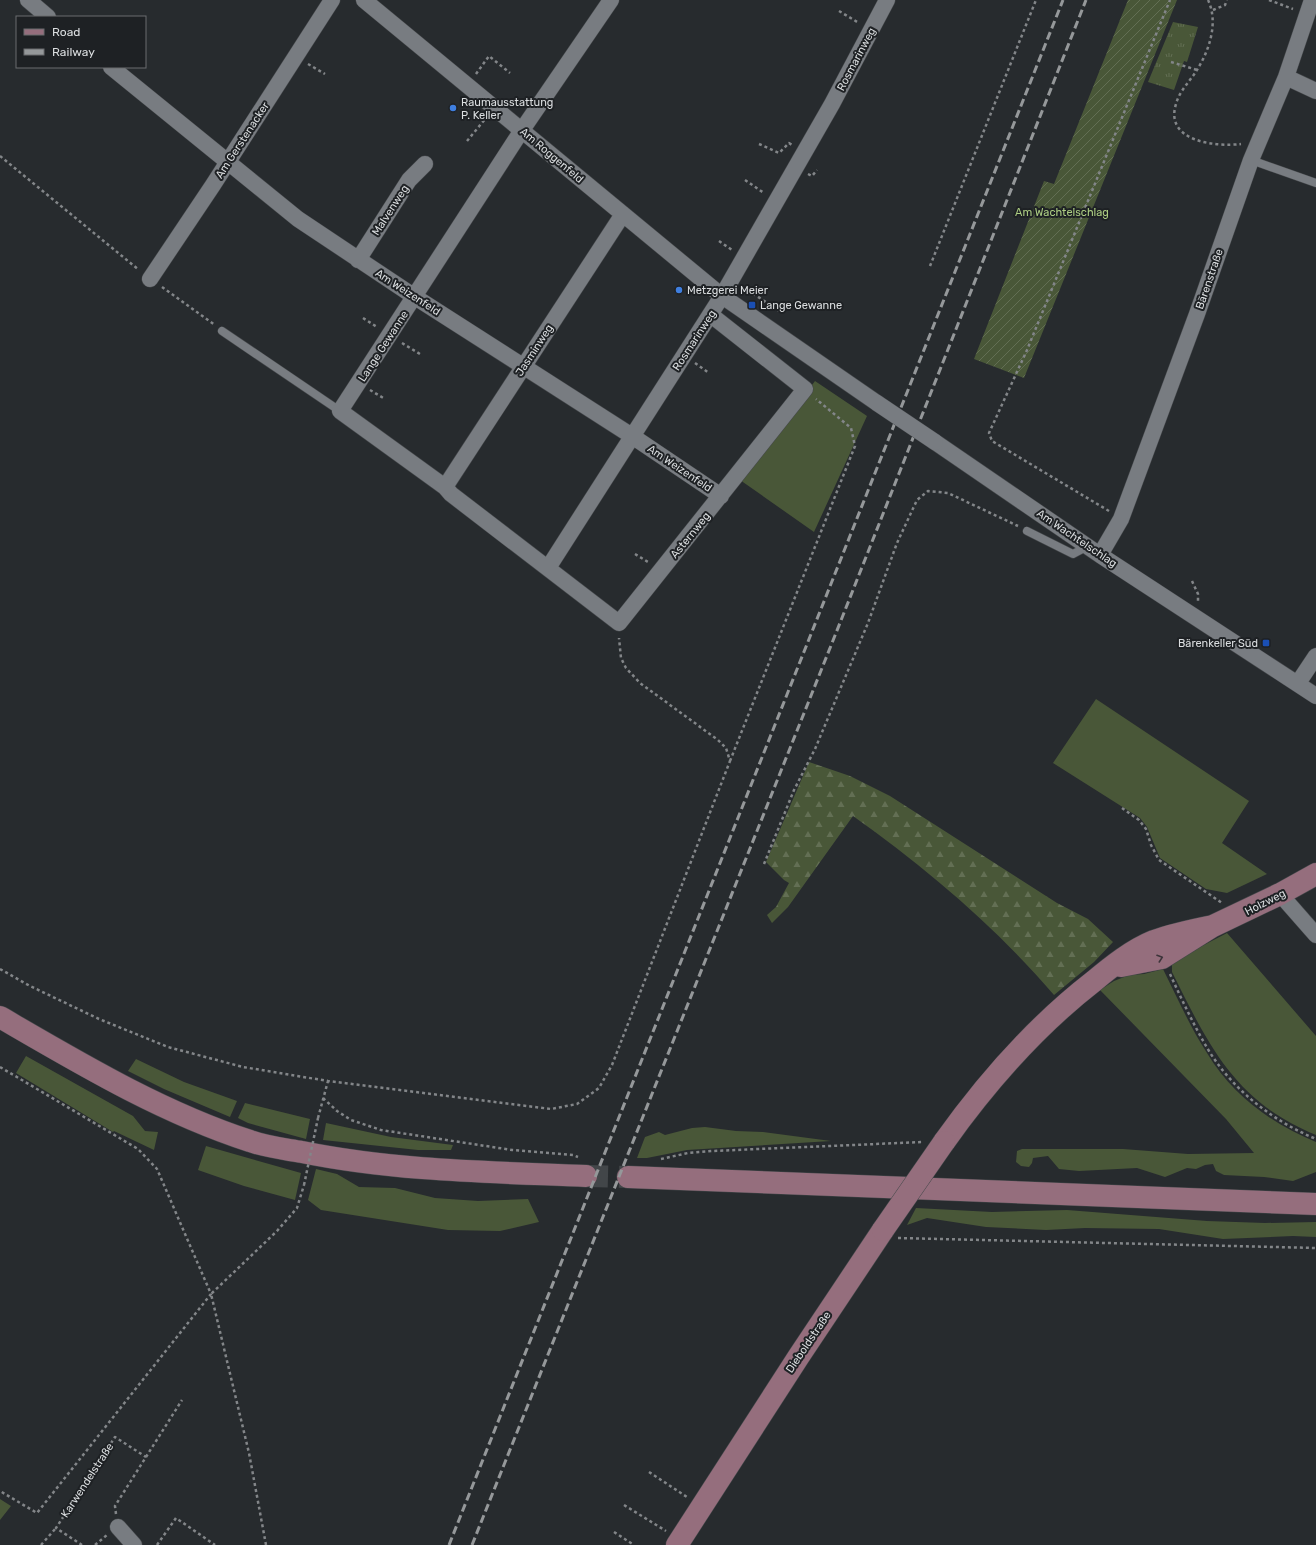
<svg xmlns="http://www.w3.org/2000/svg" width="1316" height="1545" font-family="Rubik,sans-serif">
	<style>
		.grass { fill: #495738 }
		.forest { fill: url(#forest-firs) }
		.park { fill: url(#park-tufts) }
		.garden { fill: url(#garden-furrows) }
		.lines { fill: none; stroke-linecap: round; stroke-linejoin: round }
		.secondary-tunnel { stroke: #424649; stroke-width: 22; stroke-dasharray: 22 11; stroke-linecap: butt }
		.lane-casing { stroke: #45484b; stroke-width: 9 }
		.street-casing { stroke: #45484b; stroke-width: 17 }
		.secondary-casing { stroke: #45484b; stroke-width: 23 }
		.path { stroke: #838689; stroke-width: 2.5; stroke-dasharray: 3 3; stroke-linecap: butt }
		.lane { stroke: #787c81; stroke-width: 8 }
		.street { stroke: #787c81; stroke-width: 16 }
		.secondary { stroke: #956e7d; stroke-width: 22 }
		.rail { stroke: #95989a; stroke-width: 3; stroke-dasharray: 8 4; stroke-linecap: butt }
		.street-bridge-casing { stroke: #45484b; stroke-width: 17; stroke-linecap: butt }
		.secondary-bridge-casing { stroke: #45484b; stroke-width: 23; stroke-linecap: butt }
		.path-bridge { stroke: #838689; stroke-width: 2.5; stroke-dasharray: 3 3; stroke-linecap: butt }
		.street-bridge { stroke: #787c81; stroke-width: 16 }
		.secondary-bridge { stroke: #956e7d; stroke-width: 22 }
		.oneway { stroke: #3c343a }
		.shop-dot { fill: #3f7fe0; stroke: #1e2124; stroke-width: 1.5 }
		.transit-dot { fill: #1a4fb4; stroke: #1e2124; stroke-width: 1.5 }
		.labels { text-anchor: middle; stroke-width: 4; stroke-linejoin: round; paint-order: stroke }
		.street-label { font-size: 11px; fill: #dbdee0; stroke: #1e2124 }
		.poi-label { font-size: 11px; fill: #dbdee0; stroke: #1e2124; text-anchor: start }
		.park-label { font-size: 11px; fill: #adce83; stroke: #1e2124 }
	</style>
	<defs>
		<pattern id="forest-firs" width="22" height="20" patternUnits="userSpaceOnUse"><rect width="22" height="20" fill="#495738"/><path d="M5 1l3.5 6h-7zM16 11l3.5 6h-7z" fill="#636f54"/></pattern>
		<pattern id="park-tufts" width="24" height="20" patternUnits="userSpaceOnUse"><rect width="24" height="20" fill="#495738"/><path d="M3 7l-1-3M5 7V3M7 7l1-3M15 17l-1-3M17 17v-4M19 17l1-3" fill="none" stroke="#636f54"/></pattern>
		<pattern id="garden-furrows" width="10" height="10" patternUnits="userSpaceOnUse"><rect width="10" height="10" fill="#495738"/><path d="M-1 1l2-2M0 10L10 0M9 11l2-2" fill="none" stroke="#636f54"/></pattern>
	</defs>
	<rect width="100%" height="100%" fill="#272b2e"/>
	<!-- grass -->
	<path class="grass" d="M 815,381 L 867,416 L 814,532 L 740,480 Z
		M 1096,699 L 1249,801 L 1222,843 L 1267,874 L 1227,893 L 1206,889 L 1160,858 L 1147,827 L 1140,818 L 1053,763 Z
		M 1227,933 L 1316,1036 L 1316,1135 C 1235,1102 1209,1046 1172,972 L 1172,964 L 1202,946 Z
		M 1163,969 C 1177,997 1190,1027 1207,1053 C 1232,1095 1272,1124 1316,1142 L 1316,1172 L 1293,1181 L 1264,1177 L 1224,1175 L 1216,1171 L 1213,1164 L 1205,1165 L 1196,1169 L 1187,1168 L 1165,1177 L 1137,1168 L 1079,1171 L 1059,1169 L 1048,1156 L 1033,1158 L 1032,1163 L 1029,1167 L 1021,1166 L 1016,1162 L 1017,1151 L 1022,1149 L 1123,1149 L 1188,1154 L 1254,1153 L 1226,1119 L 1100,990 L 1114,981 L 1129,975 L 1144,974 Z
		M 26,1056 L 133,1116 L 145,1131 L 158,1132 L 154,1150 L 114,1131 L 113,1132 L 16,1073 Z
		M 136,1059 L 184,1082 L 237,1101 L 230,1117 L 164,1089 L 128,1071 Z
		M 245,1103 L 310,1119 L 306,1139 L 248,1123 L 238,1118 Z
		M 326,1123 L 391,1137 L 453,1145 L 451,1150 L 418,1150 L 323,1140 Z
		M 705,1127 L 736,1131 L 763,1132 L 831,1141 L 687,1150 L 647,1158 L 637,1158 L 645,1137 L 659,1132 L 665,1135 L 692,1128 Z
		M 206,1146 L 301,1173 L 295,1200 L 244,1186 L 198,1170 Z
		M 316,1169 L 337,1174 L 359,1187 L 395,1188 L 435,1198 L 478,1201 L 528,1199 L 539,1222 L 500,1231 L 448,1230 L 321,1210 L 308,1200 Z
		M 916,1208 L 992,1212 L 1067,1210 L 1207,1221 L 1265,1223 L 1316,1222 L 1316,1237 L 1293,1236 L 1223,1239 L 1159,1229 L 1085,1228 L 1046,1230 L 986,1227 L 927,1218 L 907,1225 Z
		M 0,1499 L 11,1506 L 0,1520 Z"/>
	<!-- forest -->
	<path class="forest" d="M 809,762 L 850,776 L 890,796 L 1057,903 L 1088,919 L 1113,942 L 1094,962 L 1054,995 C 996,927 926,868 853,816 L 788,907 L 772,923 L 767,915 L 776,907 L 789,883 L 784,880 L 766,862 Z"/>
	<!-- park -->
	<path class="park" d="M 1173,22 L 1198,27 L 1187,62 L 1184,61 L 1174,90 L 1148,82 Z"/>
	<!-- garden -->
	<path class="garden" d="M 1128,0 L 1177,0 L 1024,378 L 974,359 L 1044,181 L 1054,184 Z"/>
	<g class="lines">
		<!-- secondary-tunnel -->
		<path class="secondary-tunnel" d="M 586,1176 L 628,1177"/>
		<defs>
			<path id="lane" d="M 1251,160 L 1316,183
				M 222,331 L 340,411
				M 1027,531 L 1073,554 L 1088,546"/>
			<path id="street" d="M 28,0 L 48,17
				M 364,0 L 722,296 L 877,403
				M 611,0 L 522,130 L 340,411 L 445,487 L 451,494 L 619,623 L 805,389 L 711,315
				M 111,67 L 298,219 L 415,297 L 632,436 L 721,496
				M 1286,77 L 1316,91
				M 358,260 L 409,180 L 425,164
				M 150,279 L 213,185 L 332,0
				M 935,442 L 1100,555 L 1316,696
				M 445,487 L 623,214
				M 1100,555 L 1121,519 L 1197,314 L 1251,160 L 1286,77 L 1312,0
				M 548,568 L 722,296 L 832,104 L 887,0
				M 1298,683 L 1316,656
				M 1280,894 L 1316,935
				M 118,1527 L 134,1545"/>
			<path id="secondary" d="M 1121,966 L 1162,958 L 1213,926 L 1280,894 L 1316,874
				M 0,1017 C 81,1064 161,1112 250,1141 C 266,1147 285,1149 302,1152 C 395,1171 492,1172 586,1176
				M 944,1142 C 986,1083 1036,1026 1094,981 C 1112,966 1132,950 1154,941 C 1173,934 1193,930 1213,926
				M 628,1177 L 1316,1204
				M 677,1545 L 799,1356 L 883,1230"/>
		</defs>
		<!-- lane casing -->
		<use href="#lane" class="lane-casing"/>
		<!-- street casing -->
		<use href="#street" class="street-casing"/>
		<!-- secondary casing -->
		<use href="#secondary" class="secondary-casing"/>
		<!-- path -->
		<path class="path" d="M 1208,0 C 1219,23 1209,52 1195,73 C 1189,82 1179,92 1176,104 C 1164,142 1217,147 1241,144
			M 1269,0 L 1293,9
			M 1213,10 L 1225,5 L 1227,0
			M 839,11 L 859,23
			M 1171,62 L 1197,70
			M 308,64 L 325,74
			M 476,74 L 489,56 L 510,73
			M 467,141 L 486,118
			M 759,144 L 779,153 L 789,143 L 792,145
			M 0,156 L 139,270
			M 808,174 L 812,176 L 817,170
			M 745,180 L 764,193
			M 719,241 L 732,250
			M 930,266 L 1036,0
			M 162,287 L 215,325
			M 743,287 L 781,312
			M 363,318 L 377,327
			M 402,343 L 420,354
			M 695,363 L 709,373
			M 370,390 L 385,399
			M 1109,511 L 992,441 L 989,433 L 1027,350 L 1170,0
			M 635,554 L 648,562
			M 1192,581 L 1198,594 L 1198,601
			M 730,761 L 855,446 L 851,428 L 816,399
			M 1122,808 L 1139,820 L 1146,829 L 1151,845 L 1159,860 L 1222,903
			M 764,864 L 794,790 L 815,749 L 868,623 L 897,543 L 917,500 L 928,491 L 948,493 L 1018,526
			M 0,969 L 30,986 L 99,1019 L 168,1047 L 243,1067 L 328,1081 L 551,1109 L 577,1104 L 599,1088 L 612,1065 L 730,761 L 726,748 L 718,740 L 640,683 L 626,668 L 621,658 L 619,638
			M 1170,974 C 1182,1000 1194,1026 1209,1051 C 1234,1091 1273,1121 1316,1139
			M 0,1067 L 138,1149 L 157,1169 L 211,1294 L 37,1513 L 0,1491
			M 323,1098 L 337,1111 L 351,1120 L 381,1130 L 512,1150 L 573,1155 L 578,1157
			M 318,1118 L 328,1081
			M 661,1159 L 688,1153 L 712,1151 L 923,1142
			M 898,1238 L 1316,1248
			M 649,1472 L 687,1497
			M 624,1505 L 666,1531
			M 116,1514 L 115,1506 L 182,1400
			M 614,1532 L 634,1545
			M 41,1545 L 56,1528
			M 82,1545 L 56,1528 L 115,1437 L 146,1457
			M 95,1545 L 107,1535
			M 157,1545 L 176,1518 L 215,1545
			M 266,1545 L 249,1453 L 211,1294 L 277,1231 L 297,1208 L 304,1185"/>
		<!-- lane -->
		<use href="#lane" class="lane"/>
		<!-- street -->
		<use href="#street" class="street"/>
		<!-- secondary -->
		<use href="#secondary" class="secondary"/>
		<!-- rail -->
		<path class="rail" d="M 449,1545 L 1063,0
			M 472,1545 L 836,633 L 1086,0"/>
		<defs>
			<path id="street-bridge" d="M 877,403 L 935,442"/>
			<path id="secondary-bridge" d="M 883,1230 L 944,1142"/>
		</defs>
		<!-- street-bridge casing -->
		<use href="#street-bridge" class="street-bridge-casing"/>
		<!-- secondary-bridge casing -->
		<use href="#secondary-bridge" class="secondary-bridge-casing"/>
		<!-- path-bridge -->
		<path class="path-bridge" d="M 304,1185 L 318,1118"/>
		<!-- street-bridge -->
		<use href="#street-bridge" class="street-bridge"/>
		<!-- secondary-bridge -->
		<use href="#secondary-bridge" class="secondary-bridge"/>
	</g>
	<!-- one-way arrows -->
	<defs><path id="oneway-chevron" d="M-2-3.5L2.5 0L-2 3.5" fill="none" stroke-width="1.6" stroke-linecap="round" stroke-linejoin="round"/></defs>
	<use class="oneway" href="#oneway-chevron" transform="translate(1160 958) rotate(-19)"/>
	<!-- markers -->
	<g class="shop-dot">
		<circle cx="453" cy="108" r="4"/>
		<circle cx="679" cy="290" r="4"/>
	</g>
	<g class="transit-dot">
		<rect x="748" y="301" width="8" height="8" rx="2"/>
		<rect x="1262" y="639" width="8" height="8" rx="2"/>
	</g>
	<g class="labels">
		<!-- street labels -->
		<g class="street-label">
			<text transform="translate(856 59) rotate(-62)" y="4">Rosmarinweg</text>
			<text transform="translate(242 140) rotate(-57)" y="4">Am Gerstenacker</text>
			<text transform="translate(552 155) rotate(40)" y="4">Am Roggenfeld</text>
			<text transform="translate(390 210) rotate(-57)" y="4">Malvenweg</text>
			<text transform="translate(1209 279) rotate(-71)" y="4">Bärenstraße</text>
			<text transform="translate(408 292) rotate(33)" y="4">Am Weizenfeld</text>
			<text transform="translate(694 340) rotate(-57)" y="4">Rosmarinweg</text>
			<text transform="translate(383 346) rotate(-57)" y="4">Lange Gewanne</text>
			<text transform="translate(534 350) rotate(-57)" y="4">Jasminweg</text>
			<text transform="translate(680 468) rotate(34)" y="4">Am Weizenfeld</text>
			<text transform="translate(690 535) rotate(-51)" y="4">Asternweg</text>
			<text transform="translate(1077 538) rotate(34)" y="4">Am Wachtelschlag</text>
			<text transform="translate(1265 902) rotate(-27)" y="4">Holzweg</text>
			<text transform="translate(808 1342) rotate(-56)" y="4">Dieboldstraße</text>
			<text transform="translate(87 1480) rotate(-57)" y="4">Karwendelstraße</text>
		</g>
		<!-- poi labels -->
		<g class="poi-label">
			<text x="461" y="106">Raumausstattung<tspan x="461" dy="13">P. Keller</tspan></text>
			<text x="687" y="294">Metzgerei Meier</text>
			<text x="760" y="309">Lange Gewanne</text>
			<text x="1258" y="647" text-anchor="end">Bärenkeller Süd</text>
		</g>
		<!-- park labels -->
		<g class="park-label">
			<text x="1062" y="216">Am Wachtelschlag</text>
		</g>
	</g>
	<!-- legend -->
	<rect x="16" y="16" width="130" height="52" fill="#1e2124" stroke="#6a6d6f"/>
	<rect x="24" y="29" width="20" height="6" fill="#956e7d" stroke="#6a6d6f"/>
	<text x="52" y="36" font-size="12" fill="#dbdee0">Road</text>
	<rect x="24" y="49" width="20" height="6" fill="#95989a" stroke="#6a6d6f"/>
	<text x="52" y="56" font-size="12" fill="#dbdee0">Railway</text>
</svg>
